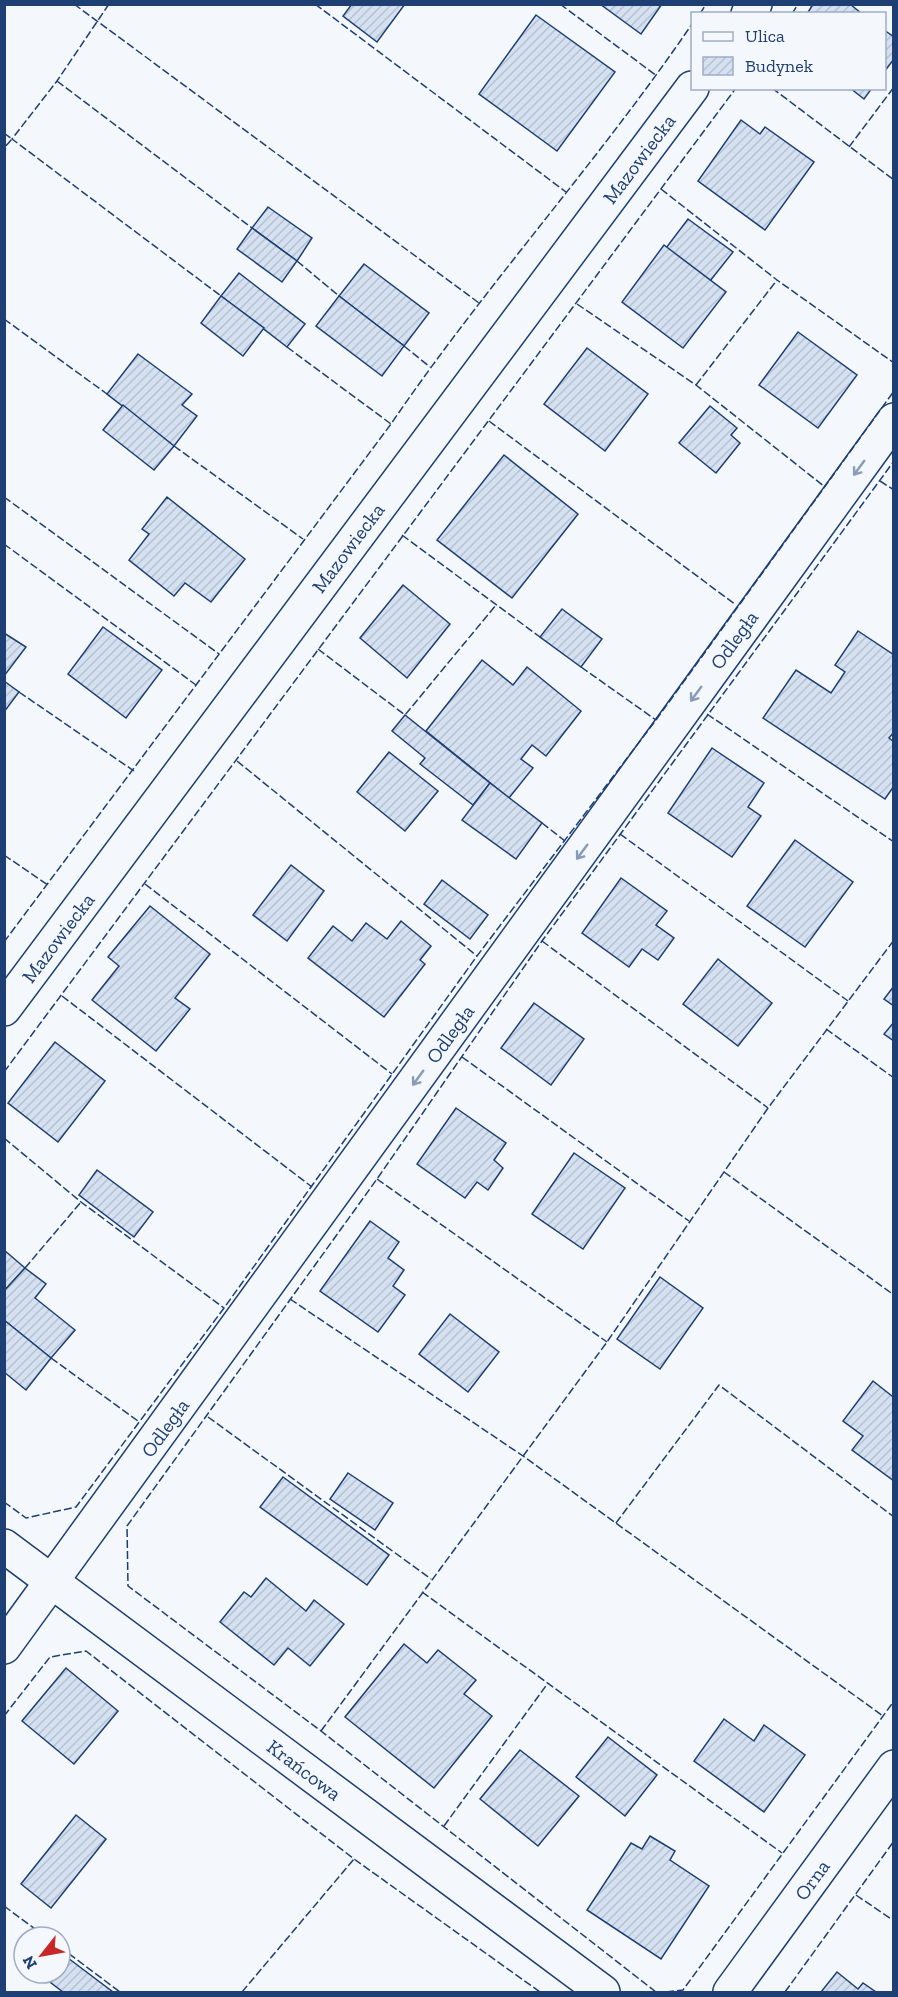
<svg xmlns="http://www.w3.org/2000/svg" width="898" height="1997" font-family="'Zilla Slab',serif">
	<defs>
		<pattern id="building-hatch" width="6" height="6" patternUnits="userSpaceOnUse" patternTransform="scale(1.5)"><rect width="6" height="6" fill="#d5e0f0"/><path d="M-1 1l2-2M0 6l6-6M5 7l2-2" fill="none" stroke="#b6c1d1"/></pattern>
	</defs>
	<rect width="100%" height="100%" fill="#f4f7fb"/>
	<!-- building -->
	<g fill="url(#building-hatch)" stroke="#1d3f73" stroke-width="1.5">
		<polygon points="352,4 405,4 377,42 343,16"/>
		<polygon points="600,4 662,4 641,34"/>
		<polygon points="813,4 850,4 862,14 807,14"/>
		<polygon points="536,15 615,72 557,151 479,94"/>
		<polygon points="884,30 894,37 894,59 884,72"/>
		<polygon points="850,88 872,88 864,99"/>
		<polygon points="741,120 760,134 765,127 814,162 765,230 698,181"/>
		<polygon points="268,207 312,238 297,261 252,228"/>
		<polygon points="688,219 733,252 710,281 666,248"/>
		<polygon points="252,228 297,261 282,282 237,249"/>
		<polygon points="664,245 726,292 683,348 622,302"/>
		<polygon points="364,264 429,313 404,346 339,296"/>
		<polygon points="239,273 305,324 287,347 221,296"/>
		<polygon points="221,296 264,328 243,356 201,323"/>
		<polygon points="339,296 404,346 382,376 316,326"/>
		<polygon points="798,332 857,375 818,428 759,385"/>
		<polygon points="587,348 648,394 605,451 544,404"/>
		<polygon points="138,354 192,394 182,405 197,416 174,446 107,394"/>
		<polygon points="123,405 174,446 154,470 103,430"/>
		<polygon points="710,406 737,428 731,435 740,443 716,473 679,443"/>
		<polygon points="504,455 578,514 512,598 437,540"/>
		<polygon points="167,497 245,559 211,602 185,583 174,596 129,560 149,534 142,529"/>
		<polygon points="403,585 450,624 407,678 360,638"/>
		<polygon points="562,609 602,639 581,667 540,637"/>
		<polygon points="103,627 162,670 126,718 68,674"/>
		<polygon points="858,631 894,655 894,732 889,738 894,742 894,786 885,799 763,718 796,670 831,693 845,672 835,665"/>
		<polygon points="4,633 26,647 4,676"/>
		<polygon points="482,660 513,685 527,667 581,711 546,756 532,745 521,759 533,768 509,798 426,731"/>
		<polygon points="4,681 19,692 4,712"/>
		<polygon points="405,715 490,783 473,805 420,764 425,758 392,731"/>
		<polygon points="712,748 764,783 748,807 761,816 732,857 668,813"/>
		<polygon points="389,752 438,791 405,831 357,792"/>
		<polygon points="490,783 542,823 516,859 462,820"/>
		<polygon points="795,840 853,882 805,947 747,906"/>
		<polygon points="291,865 324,891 287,941 253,915"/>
		<polygon points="621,878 667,911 656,925 674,938 658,960 642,949 629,967 582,933"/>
		<polygon points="442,880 488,915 470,939 424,904"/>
		<polygon points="150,906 210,954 175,998 190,1009 156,1051 92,1000 119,966 108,957"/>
		<polygon points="401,921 431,946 420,960 425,964 384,1017 308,958 333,926 352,941 366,923 387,939"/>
		<polygon points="718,959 772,1003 738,1046 683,1004"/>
		<polygon points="894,986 894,1006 884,999"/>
		<polygon points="534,1003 584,1039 551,1085 501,1048"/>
		<polygon points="894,1022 894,1041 884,1034"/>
		<polygon points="55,1042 105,1081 58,1142 8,1103"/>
		<polygon points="456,1108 506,1143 494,1160 503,1168 488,1190 477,1182 465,1198 417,1164"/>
		<polygon points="574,1153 625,1188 583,1249 532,1214"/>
		<polygon points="97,1170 153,1212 134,1237 79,1195"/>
		<polygon points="370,1221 399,1242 388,1258 404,1270 393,1286 405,1295 378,1332 320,1291"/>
		<polygon points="4,1250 25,1268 4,1291"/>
		<polygon points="25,1268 46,1284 35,1298 75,1330 51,1358 4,1320 4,1291"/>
		<polygon points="660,1277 703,1308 660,1369 617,1339"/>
		<polygon points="450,1314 499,1352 468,1392 419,1354"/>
		<polygon points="4,1320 51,1358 26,1390 4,1372"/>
		<polygon points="873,1381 892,1396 894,1394 894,1481 852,1450 863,1436 843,1421"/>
		<polygon points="348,1473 393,1503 375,1530 330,1499"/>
		<polygon points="283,1477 389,1555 367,1585 260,1507"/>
		<polygon points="266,1578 306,1611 314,1600 344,1624 310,1666 288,1648 274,1665 220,1622 244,1592 251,1597"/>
		<polygon points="404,1644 427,1663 438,1650 476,1680 464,1694 492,1716 434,1788 345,1717"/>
		<polygon points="66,1668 118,1711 74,1764 22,1721"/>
		<polygon points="724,1719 754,1741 764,1725 805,1755 764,1812 694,1761"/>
		<polygon points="608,1737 657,1775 625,1816 576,1777"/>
		<polygon points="520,1750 579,1796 538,1846 480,1799"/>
		<polygon points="76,1815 106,1839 51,1908 21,1884"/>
		<polygon points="650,1836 675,1851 670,1860 709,1886 661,1959 587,1910 631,1843 642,1849"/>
		<polygon points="60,1952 113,1992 63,1992 38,1973 60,1973"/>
		<polygon points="837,1972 858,1989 863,1983 876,1992 821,1992"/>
	</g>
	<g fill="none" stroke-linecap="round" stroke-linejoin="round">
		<!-- minor casing -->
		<g stroke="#1d3f73" stroke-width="36">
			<g id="minor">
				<polyline points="748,14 755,4"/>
				<polyline points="4,1009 692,88"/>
				<polyline points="4,1546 603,1992"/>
				<polyline points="4,1647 894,420"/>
				<polyline points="730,1992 894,1767"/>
			</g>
		</g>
		<!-- minor -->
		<use href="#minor" stroke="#f4f7fb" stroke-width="33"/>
		<!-- fence -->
		<g stroke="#1d3f73" stroke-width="1.5" stroke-dasharray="8 3" stroke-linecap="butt">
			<polyline points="74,4 479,303"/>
			<polyline points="109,4 57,81 12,139 221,296"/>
			<polyline points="315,4 566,192"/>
			<polyline points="560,4 657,76"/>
			<polyline points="892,4 894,6"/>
			<polyline points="700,14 706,4"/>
			<polyline points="792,14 798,4"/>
			<polyline points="57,81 252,228"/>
			<polyline points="772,88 894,180"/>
			<polyline points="4,133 12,139 4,148"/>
			<polyline points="849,147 894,87"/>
			<polyline points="661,189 777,280 894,363"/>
			<polyline points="297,261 339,296"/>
			<polyline points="577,304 696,385 825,487"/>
			<polyline points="4,319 107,394"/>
			<polyline points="404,346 430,367"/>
			<polyline points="287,347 391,424"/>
			<polyline points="696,385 777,280"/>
			<polyline points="489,421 736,605"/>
			<polyline points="174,446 303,539"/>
			<polyline points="880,481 894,490"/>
			<polyline points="4,497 219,654"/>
			<polyline points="402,535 540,637"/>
			<polyline points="4,544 196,685"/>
			<polyline points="318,649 405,715 496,605"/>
			<polyline points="581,667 656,720"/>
			<polyline points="19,692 134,771"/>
			<polyline points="707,714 894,842"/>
			<polyline points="237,761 477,956"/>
			<polyline points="542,823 565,841"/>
			<polyline points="620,834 848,1001"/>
			<polyline points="4,855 48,885"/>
			<polyline points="145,884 392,1074"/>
			<polyline points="542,941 768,1108"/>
			<path d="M4,942L391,424C485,286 598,162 692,24"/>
			<polyline points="62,996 312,1187"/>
			<polyline points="826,1029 894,1078"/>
			<polyline points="462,1057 689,1221"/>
			<polyline points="4,1072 736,88"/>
			<polyline points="4,1138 81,1202 224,1308"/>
			<polyline points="724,1172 894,1295"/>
			<polyline points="377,1179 607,1342"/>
			<polyline points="25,1268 81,1202"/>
			<polyline points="290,1299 523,1456 883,1716"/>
			<polyline points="51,1358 138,1421"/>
			<polyline points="208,1417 431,1579"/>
			<polyline points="4,1502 26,1518 76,1507 224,1308 477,956 656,720 894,391"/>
			<polyline points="616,1523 719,1385 894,1517"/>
			<polyline points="422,1592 782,1853"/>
			<polyline points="4,1716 50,1657 86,1651 354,1859 540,1992"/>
			<polyline points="321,1731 607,1342 768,1108 894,940"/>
			<polyline points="444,1826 548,1683"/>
			<polyline points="856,1895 894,1921"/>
			<polyline points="4,1906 46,1937"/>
			<polyline points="60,1947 120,1992"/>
			<polyline points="242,1992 354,1859"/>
			<polyline points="656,1992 321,1731 128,1586 127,1526 377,1179 542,941 894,461"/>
			<polyline points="666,1992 683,1990 894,1701"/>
			<polyline points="785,1992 894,1841"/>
		</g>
	</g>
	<!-- one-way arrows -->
	<defs><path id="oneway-shaft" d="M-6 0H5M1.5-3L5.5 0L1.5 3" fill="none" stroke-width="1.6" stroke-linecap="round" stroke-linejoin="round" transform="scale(1.5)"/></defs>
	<g stroke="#889bb7">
		<use href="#oneway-shaft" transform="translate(859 468) rotate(126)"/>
		<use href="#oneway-shaft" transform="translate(696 694) rotate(126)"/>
		<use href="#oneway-shaft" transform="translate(582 852) rotate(126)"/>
		<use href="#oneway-shaft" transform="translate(418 1078) rotate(126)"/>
	</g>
	<g text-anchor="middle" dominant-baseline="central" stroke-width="4.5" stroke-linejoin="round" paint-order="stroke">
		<!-- street labels -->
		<g font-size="20" fill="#1d3f73" stroke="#f4f7fb">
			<text transform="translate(639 159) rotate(-53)">Mazowiecka</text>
			<text transform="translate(348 548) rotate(-53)">Mazowiecka</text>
			<text transform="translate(734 640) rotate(-54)">Odległa</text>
			<text transform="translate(58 938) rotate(-53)">Mazowiecka</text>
			<text transform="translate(450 1034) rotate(-54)">Odległa</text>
			<text transform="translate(165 1428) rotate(-54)">Odległa</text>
			<text transform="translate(304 1770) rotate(37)">Krańcowa</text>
			<text transform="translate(812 1880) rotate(-54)">Orna</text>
		</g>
	</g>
	<!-- border -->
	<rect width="898" height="1997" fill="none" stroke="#1d3f73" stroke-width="12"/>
	<!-- legend -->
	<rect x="691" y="12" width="195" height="78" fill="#f4f7fb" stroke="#9eadc5" stroke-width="1.5"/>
	<rect x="703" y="32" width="30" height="9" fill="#f4f7fb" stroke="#9eadc5" stroke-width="1.5"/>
	<text x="745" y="42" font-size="18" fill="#1d3f73">Ulica</text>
	<rect x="703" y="57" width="30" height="18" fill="url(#building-hatch)" stroke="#9eadc5" stroke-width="1.5"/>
	<text x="745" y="72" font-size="18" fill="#1d3f73">Budynek</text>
	<!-- north arrow -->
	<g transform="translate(42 1955) rotate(239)"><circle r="28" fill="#f4f7fb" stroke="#9eadc5" stroke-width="1.5"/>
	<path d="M0-4.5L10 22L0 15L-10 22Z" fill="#c62828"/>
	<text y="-9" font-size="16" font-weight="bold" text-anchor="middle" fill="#1d3f73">N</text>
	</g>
</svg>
